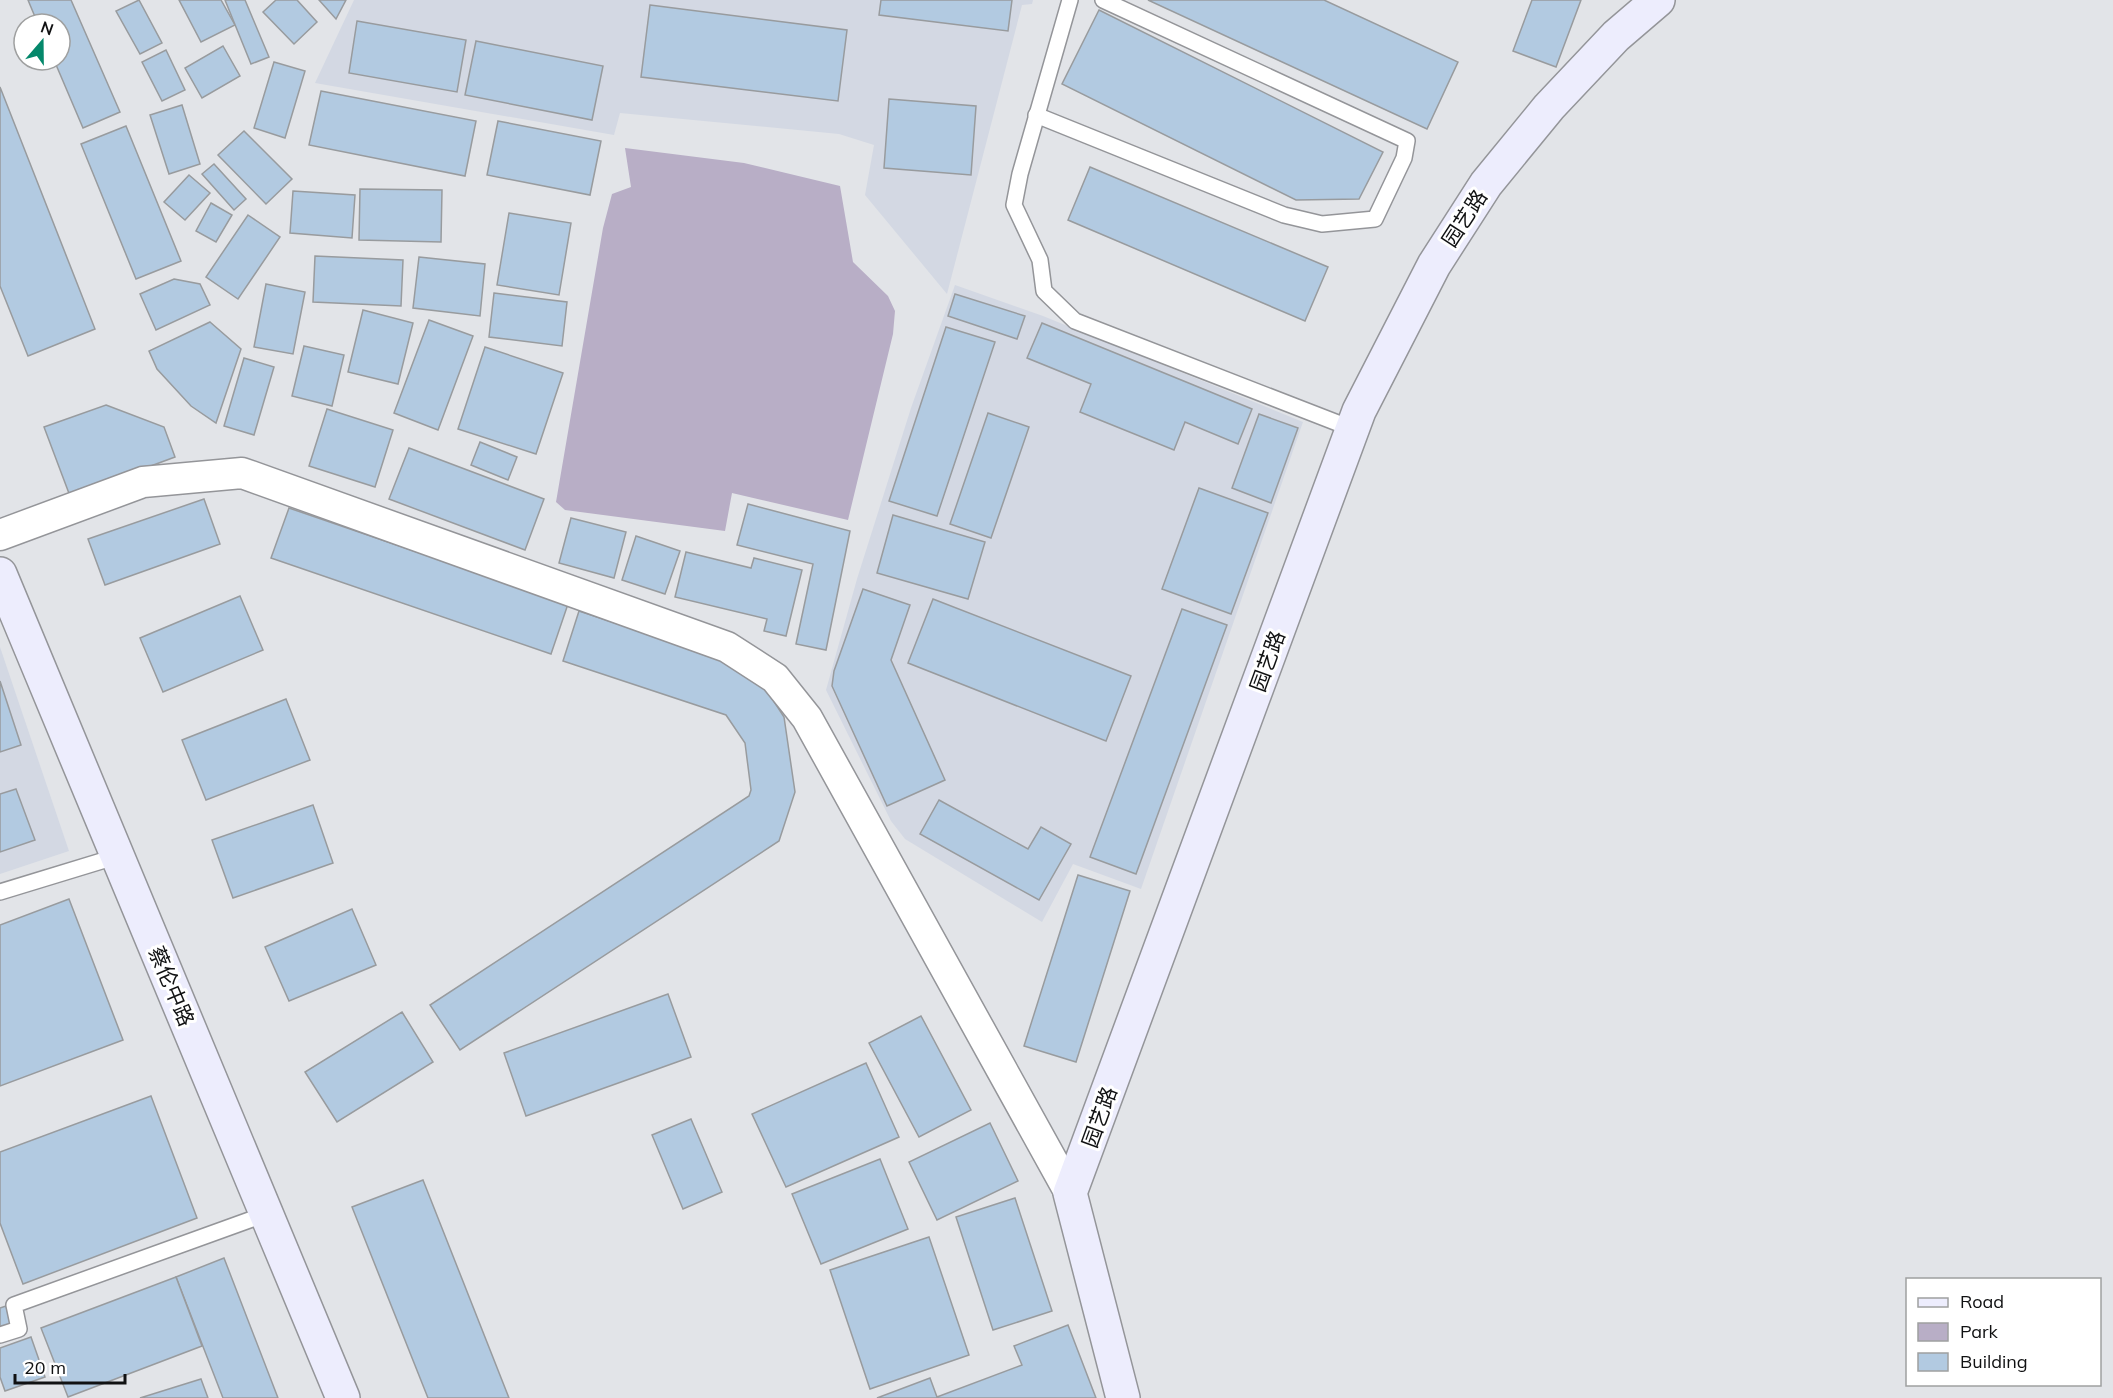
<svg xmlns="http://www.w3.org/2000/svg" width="2113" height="1398" font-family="Mulish,'Noto Sans SC',sans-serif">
	<rect width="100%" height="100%" fill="#e2e4e8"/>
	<!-- built -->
	<g fill="#d3d8e3">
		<polygon points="354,0 1033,0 1032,4 1022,5 947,294 865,195 874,145 839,134 620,113 614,135 315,83"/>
		<polygon points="955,285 1043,316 1303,422 1141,889 1073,864 1042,922 905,839 891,821 826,690 857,579 911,408"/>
		<polygon points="0,647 69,851 0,874"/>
	</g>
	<!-- green -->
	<polygon fill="#b8aec6" points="625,148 744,163 840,186 853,262 888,296 895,311 893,334 848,520 732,493 725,531 565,510 556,502 603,228 612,194 631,187"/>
	<!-- building -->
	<g fill="#b2cae1" stroke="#989b9e" stroke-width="1.5">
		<polygon points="28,0 71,0 120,112 83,128 54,60 60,60 60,24 38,24"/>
		<polygon points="139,0 162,43 140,54 116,11"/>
		<polygon points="179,0 221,0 235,25 201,42"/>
		<polygon points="225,0 245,0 269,57 251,64"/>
		<polygon points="276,0 297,0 317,22 294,44 263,12"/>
		<polygon points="319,0 346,0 336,19"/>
		<polygon points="881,0 1012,0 1008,31 879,15"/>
		<polygon points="1148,0 1324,0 1458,62 1427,129"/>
		<polygon points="1532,0 1581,0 1556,67 1513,51"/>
		<polygon points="650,5 847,30 838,101 641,77"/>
		<polygon points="1099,10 1383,152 1359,199 1296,200 1062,84"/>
		<polygon points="357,21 466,40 457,92 349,73"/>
		<polygon points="476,41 603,66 592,120 465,95"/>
		<polygon points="223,46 240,76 202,98 185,68"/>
		<polygon points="166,50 185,90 162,101 142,62"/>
		<polygon points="274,62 305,71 285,138 254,128"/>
		<polygon points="0,87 95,329 28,356 0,286"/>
		<polygon points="321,91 476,121 465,176 309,145"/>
		<polygon points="889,99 976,106 971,175 884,168"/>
		<polygon points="182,105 200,164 169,174 150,115"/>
		<polygon points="498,121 601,141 590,195 487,175"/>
		<polygon points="126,126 181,261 136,279 81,144"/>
		<polygon points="244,131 292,179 266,204 218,155"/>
		<polygon points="214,164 246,199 234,210 202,174"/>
		<polygon points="1090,167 1328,267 1305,321 1068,220"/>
		<polygon points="189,175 210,193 185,220 164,202"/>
		<polygon points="360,189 442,190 441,242 359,240"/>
		<polygon points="293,191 355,195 352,238 290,233"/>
		<polygon points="211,203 232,215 216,242 196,231"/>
		<polygon points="509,213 571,223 559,295 497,285"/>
		<polygon points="248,215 280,237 238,299 206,277"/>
		<polygon points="315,256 403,260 401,306 313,302"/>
		<polygon points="419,257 485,264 480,316 413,308"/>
		<polygon points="174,279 200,284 210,305 156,330 140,294"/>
		<polygon points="266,284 305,292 293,354 254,347"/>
		<polygon points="494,293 567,302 562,346 489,337"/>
		<polygon points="955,294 1025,316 1017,339 948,316"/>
		<polygon points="363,310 413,323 398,384 348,372"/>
		<polygon points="429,320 473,336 438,430 394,413"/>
		<polygon points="210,322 241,349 216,423 191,406 157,369 149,351"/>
		<polygon points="1042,323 1252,409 1238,444 1185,422 1174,450 1080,412 1091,384 1027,358"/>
		<polygon points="946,327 995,342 937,516 889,501"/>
		<polygon points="304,346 344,355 332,406 292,396"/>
		<polygon points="485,347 563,373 536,454 458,429"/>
		<polygon points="244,358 274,367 254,435 224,426"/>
		<polygon points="106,405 164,427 175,457 70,496 44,427"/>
		<polygon points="327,409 393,430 375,487 309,466"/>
		<polygon points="988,413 1029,427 991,538 950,524"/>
		<polygon points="1259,414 1298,428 1271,503 1232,488"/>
		<polygon points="480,442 517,457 508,480 471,465"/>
		<polygon points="409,448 544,499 525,550 389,499"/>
		<polygon points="1199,488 1268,513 1231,614 1162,589"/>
		<polygon points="204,499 220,544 105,585 88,539"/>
		<polygon points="748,504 850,531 826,650 796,644 813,564 737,545"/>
		<polygon points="289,508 568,604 551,654 271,558"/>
		<polygon points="893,515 985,542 968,599 877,573"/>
		<polygon points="571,518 626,532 614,578 559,563"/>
		<polygon points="636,536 680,551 665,594 622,580"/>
		<polygon points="686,552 751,568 754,558 802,570 786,636 764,631 767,619 675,597"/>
		<polygon points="863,589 910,605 891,660 945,780 887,806 832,686 834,671"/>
		<polygon points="240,596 263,650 163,692 140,638"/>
		<polygon points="933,599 1131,676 1106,741 908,663"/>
		<polygon points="1182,609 1227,625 1136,874 1090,857"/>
		<polygon points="579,611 743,665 766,689 784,717 795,792 779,841 460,1050 430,1005 749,796 751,790 745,743 726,715 563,661"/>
		<polygon points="0,681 21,745 0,752"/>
		<polygon points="286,699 310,760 206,800 182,740"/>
		<polygon points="16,789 35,840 0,852 0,794"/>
		<polygon points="939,800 1028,849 1041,827 1071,844 1039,900 920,834"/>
		<polygon points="313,805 333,863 233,898 212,840"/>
		<polygon points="1078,875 1130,891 1076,1062 1024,1046"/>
		<polygon points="69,899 123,1040 0,1086 0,925"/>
		<polygon points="352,909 376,965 289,1001 265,947"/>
		<polygon points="668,994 691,1057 526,1116 504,1053"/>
		<polygon points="402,1012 433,1062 337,1122 305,1072"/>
		<polygon points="921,1016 971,1110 919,1137 869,1043"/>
		<polygon points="866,1063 899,1137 786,1187 752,1114"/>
		<polygon points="151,1096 197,1218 23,1284 0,1223 0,1152"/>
		<polygon points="691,1119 722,1192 683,1209 652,1135"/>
		<polygon points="990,1123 1018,1181 937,1220 909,1162"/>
		<polygon points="880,1159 908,1229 821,1264 792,1194"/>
		<polygon points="423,1180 509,1398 428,1398 352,1207"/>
		<polygon points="1015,1198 1052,1311 993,1330 956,1217"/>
		<polygon points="929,1237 969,1355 870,1389 830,1270"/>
		<polygon points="224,1258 278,1398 223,1398 176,1277"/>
		<polygon points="176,1277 202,1346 68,1397 41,1328"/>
		<polygon points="6,1306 12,1327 0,1329 0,1308"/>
		<polygon points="1068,1325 1096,1398 877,1398 930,1378 937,1397 1022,1365 1014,1346"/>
		<polygon points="31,1337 45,1377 5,1391 0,1377 0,1348"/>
		<polygon points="201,1379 208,1398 140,1398"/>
	</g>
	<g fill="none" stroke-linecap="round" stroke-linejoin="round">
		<!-- lane casing -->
		<g stroke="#949599" stroke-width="18">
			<g id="lane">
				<polyline points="1070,0 1020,174 1014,205 1040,260 1044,291 1075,321 1353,429"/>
				<polyline points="1036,115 1284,215 1322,224 1375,219 1404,158 1407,141 1103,0"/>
				<polyline points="0,892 118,856"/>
				<polyline points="0,1335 19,1329 14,1305 266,1214"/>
			</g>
		</g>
		<!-- street casing -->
		<g stroke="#949599" stroke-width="33">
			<polyline id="street" points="0,535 143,482 242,473 727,647 775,678 807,718 1070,1193"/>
		</g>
		<!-- secondary casing -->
		<g stroke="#949599" stroke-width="36">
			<g id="secondary">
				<polyline points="0,574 343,1398"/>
				<polyline points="1123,1398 1070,1193 1359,411 1434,265 1486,184 1549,107 1616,36 1658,0"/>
			</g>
		</g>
		<!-- lane -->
		<use href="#lane" stroke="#fff" stroke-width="15"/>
		<!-- street -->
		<use href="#street" stroke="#fff" stroke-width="30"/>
		<!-- secondary -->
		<use href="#secondary" stroke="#ededfd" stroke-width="33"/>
	</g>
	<g text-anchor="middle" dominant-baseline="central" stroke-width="6" stroke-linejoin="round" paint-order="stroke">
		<!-- street labels -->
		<g font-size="21" fill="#101112" stroke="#fff">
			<text transform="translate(1464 218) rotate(-57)">园艺路</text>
			<text transform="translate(1267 661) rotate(-70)">园艺路</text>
			<text transform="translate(172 986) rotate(67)">蔡伦中路</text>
			<text transform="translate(1099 1117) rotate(-70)">园艺路</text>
		</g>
	</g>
	<!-- legend -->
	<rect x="1906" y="1278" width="195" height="108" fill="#ffffff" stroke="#9fa0a0" stroke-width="1.5"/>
	<rect x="1918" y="1298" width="30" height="9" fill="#ededfd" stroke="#9fa0a0" stroke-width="1.5"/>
	<text x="1960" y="1308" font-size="18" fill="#101112">Road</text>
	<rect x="1918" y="1323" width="30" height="18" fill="#b8aec6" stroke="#9fa0a0" stroke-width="1.5"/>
	<text x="1960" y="1338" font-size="18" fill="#101112">Park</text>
	<rect x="1918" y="1353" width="30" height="18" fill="#b2cae1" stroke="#9fa0a0" stroke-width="1.5"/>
	<text x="1960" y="1368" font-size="18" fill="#101112">Building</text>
	<!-- north arrow -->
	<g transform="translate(42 42) rotate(20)"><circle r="28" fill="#ffffff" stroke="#9fa0a0" stroke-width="1.5"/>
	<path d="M0-4.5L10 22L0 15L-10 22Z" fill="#04886b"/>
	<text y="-9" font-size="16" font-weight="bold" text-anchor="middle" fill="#101112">N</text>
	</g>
	<!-- scale -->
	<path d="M15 1374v9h110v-9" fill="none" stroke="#101112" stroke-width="3"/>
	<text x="24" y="1374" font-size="18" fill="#101112" stroke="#ffffff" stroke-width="4.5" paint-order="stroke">20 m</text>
</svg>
